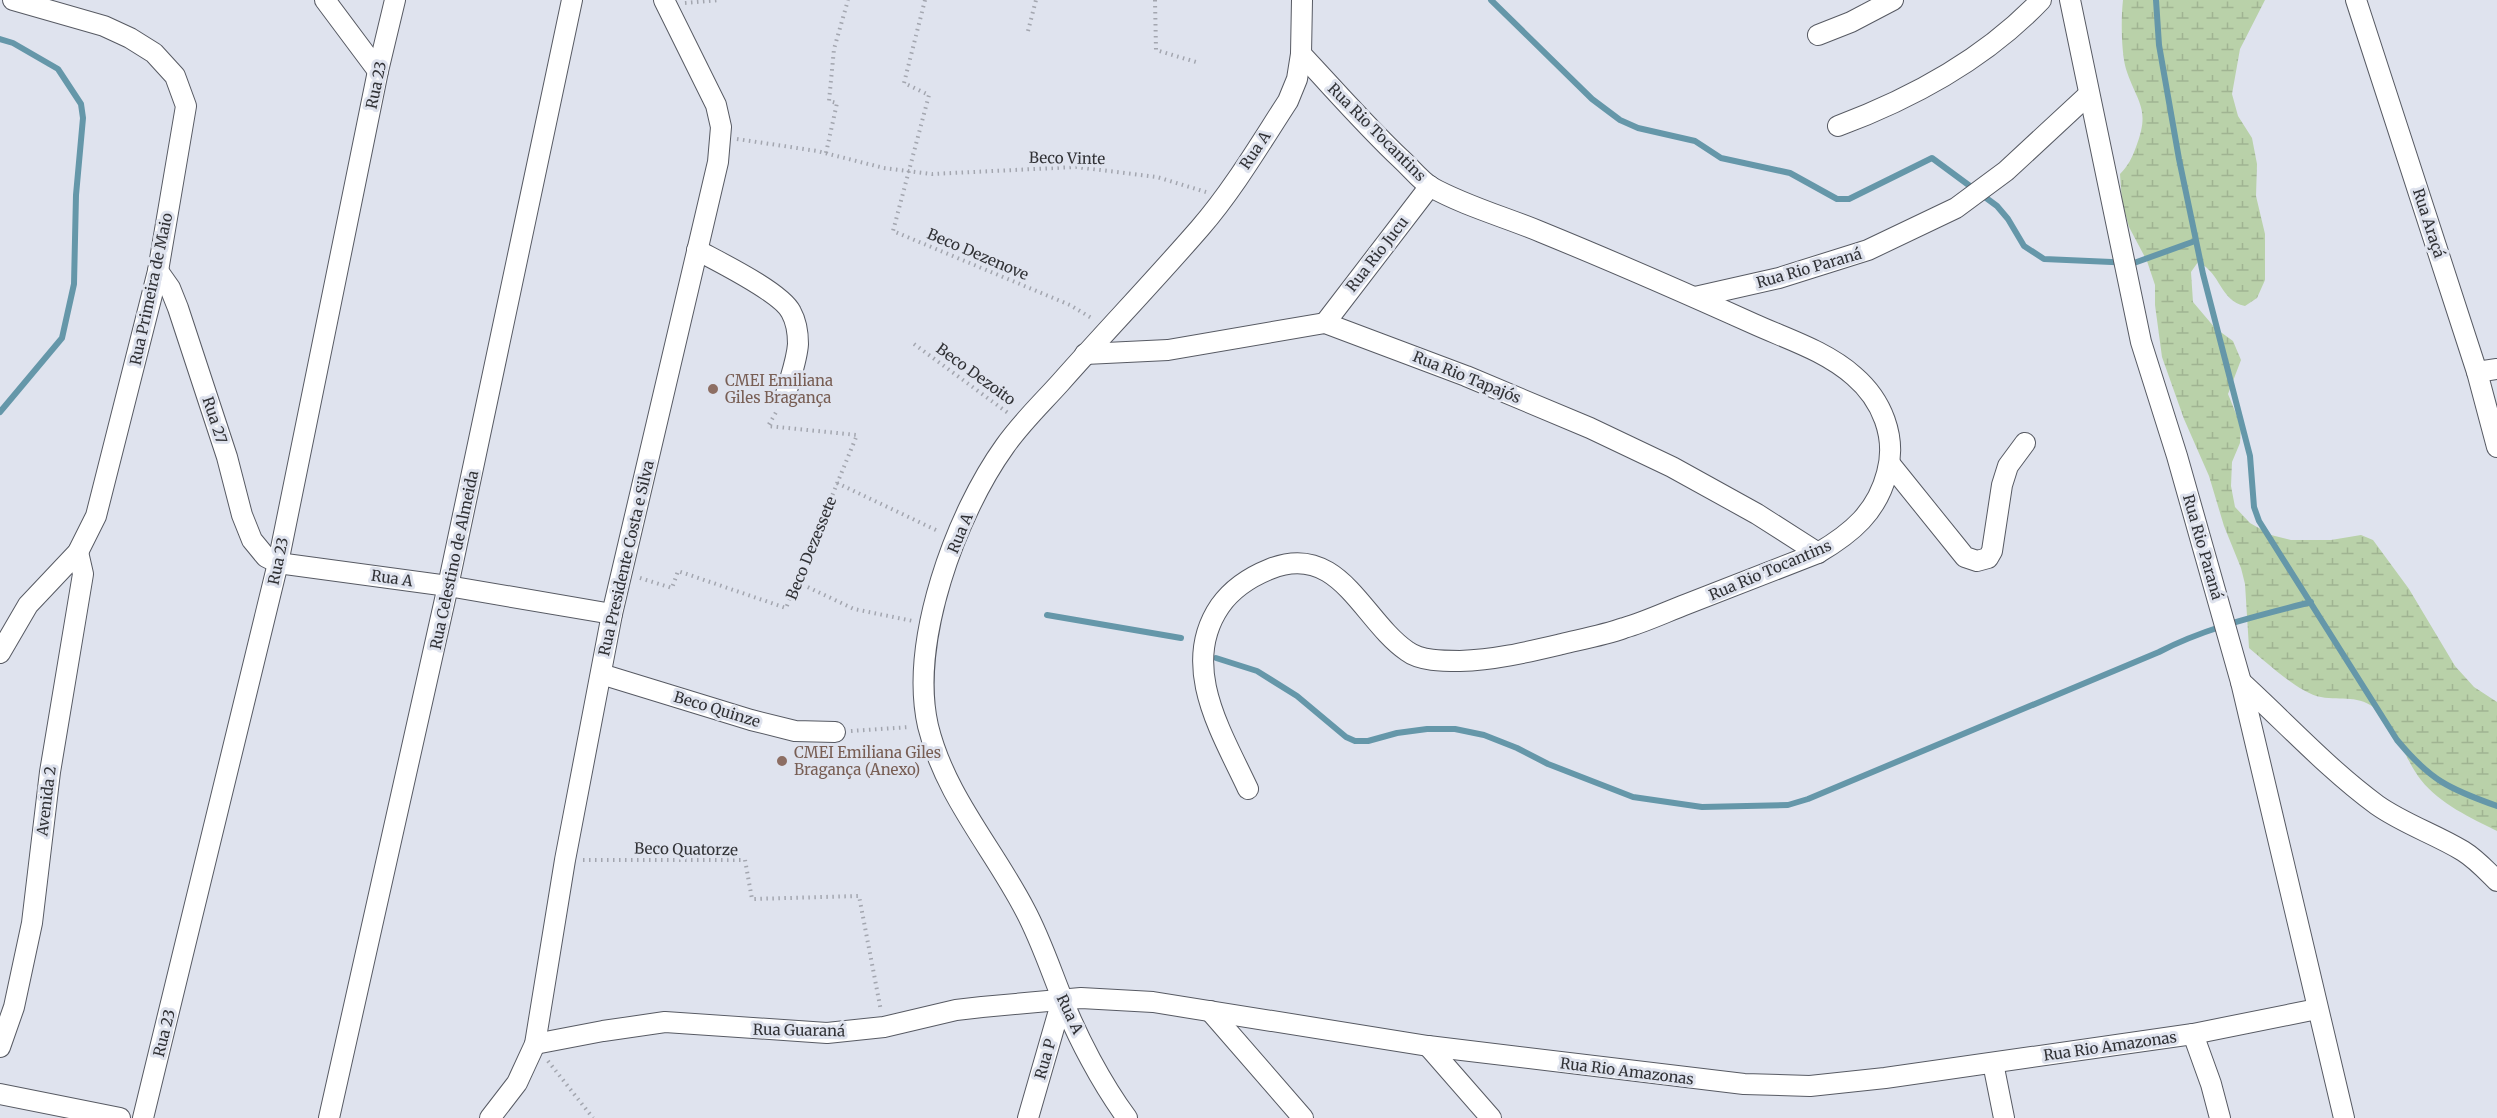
<svg xmlns="http://www.w3.org/2000/svg" width="2497" height="1118" font-family="Merriweather,serif">
	<defs>
		<pattern id="wetland-marsh" width="20" height="14" patternUnits="userSpaceOnUse" patternTransform="scale(1.5)"><rect width="20" height="14" fill="#b9d1a9"/><path d="M1 5h8M5 5V1M11 12h8M15 12V8" fill="none" stroke="#a0b492"/></pattern>
	</defs>
	<rect width="100%" height="100%" fill="#dfe3ee"/>
	<!-- wetland -->
	<path fill="url(#wetland-marsh)" d="M2123,0H2265L2240,49L2232,94L2238,116L2252,138L2257,164L2256,196L2265,234V280L2257,298L2245,306C2219,300 2222,274 2198,262L2191,272L2193,302L2215,328L2233,341L2241,360L2228,394L2241,426L2240,443L2232,462L2231,486L2235,507L2250,523L2271,535L2291,540H2331L2361,535L2373,540L2409,589L2455,666L2474,687L2497,702V831C2471,818 2440,804 2421,780C2404,758 2398,730 2377,710C2359,694 2342,701 2321,697C2299,693 2266,662 2249,648L2245,584L2241,568L2224,526L2209,476L2184,419L2162,357L2155,305V285L2147,261L2129,227L2122,202L2120,174C2128,166 2132,158 2136,147C2151,108 2137,103 2126,69C2121,52 2121,17 2123,0Z"/>
	<g fill="none" stroke-linecap="round" stroke-linejoin="round">
		<!-- stream -->
		<g stroke="#6597a9" stroke-width="6">
			<polyline points="1491,0 1592,99 1620,120 1638,128 1695,141 1721,158 1790,173 1837,199 1849,199 1932,158 1997,206 2008,219 2024,246 2044,259 2134,263 2195,241"/>
			<path d="M2156,0L2159,45L2179,159L2203,274L2250,456L2254,507L2259,521L2397,740C2430,780 2449,789 2497,806"/>
			<polyline points="0,39 13,43 58,69 81,104 83,118 76,195 74,284 62,338 0,412"/>
			<polyline points="1047,615 1181,638"/>
			<path d="M1216,658L1257,671L1297,696L1346,737L1355,741H1368L1397,733L1427,729H1455L1484,735L1517,748L1548,764L1633,797L1702,807L1788,805L1808,799L2159,652C2207,627 2258,616 2311,602"/>
		</g>
		<!-- minor casing -->
		<g stroke="#575a63" stroke-width="22">
			<g id="minor">
				<polyline points="325,0 378,71"/>
				<polyline points="2070,0 2141,342 2177,456 2241,682 2344,1118"/>
				<polyline points="2356,0 2477,372 2497,447"/>
				<polyline points="1818,35 1851,22 1893,0"/>
				<path d="M1838,126C1913,98 1986,58 2041,0"/>
				<path d="M697,250C719,262 781,292 791,312C796,321 798,334 798,344C797,360 790,378 786,394"/>
				<polyline points="158,271 170,288 178,308 227,457 242,515 252,540 266,557 278,563 448,586 612,614"/>
				<polyline points="1695,297 1779,278 1868,250 1956,208 2006,171 2088,95"/>
				<polyline points="1325,323 1430,186"/>
				<polyline points="1085,354 1168,350 1325,323 1466,376 1590,428 1672,467 1757,514 1818,553"/>
				<polyline points="2477,372 2497,369"/>
				<polyline points="1890,464 1965,557 1977,561 1988,558 1992,551 2002,485 2008,466 2025,443"/>
				<polyline points="0,653 28,605 78,552 96,516 158,271 186,106 175,76 154,53 130,38 104,26 13,0"/>
				<polyline points="601,674 751,720 795,731 835,732"/>
				<path d="M2241,682C2286,723 2328,769 2377,805C2404,824 2435,834 2463,851C2476,859 2486,870 2497,881"/>
				<path d="M1248,789C1222,733 1179,666 1220,606C1232,589 1250,577 1270,569C1339,541 1362,620 1407,651C1420,661 1443,661 1460,661C1495,660 1528,652 1562,644C1583,639 1604,635 1624,628C1645,622 1666,612 1687,604C1731,587 1775,570 1818,553C1852,533 1877,512 1887,473C1897,437 1882,400 1854,376C1826,351 1787,339 1754,324C1683,292 1612,261 1541,232C1505,217 1465,206 1431,187C1420,180 1411,168 1401,159C1366,126 1334,89 1301,54"/>
				<polyline points="1210,1011 1303,1118"/>
				<polyline points="2193,1034 2211,1084 2220,1118"/>
				<polyline points="535,1044 603,1031 665,1022 827,1033 884,1027 956,1010 982,1007 1081,998 1153,1002 1428,1046 1744,1084 1810,1086 1885,1078 2193,1034 2317,1009"/>
				<polyline points="1428,1046 1491,1118"/>
				<polyline points="0,1047 14,1007 32,923 50,772 83,574 78,552"/>
				<polyline points="1993,1063 2004,1118"/>
				<polyline points="0,1094 120,1118"/>
				<polyline points="143,1118 278,563 378,71 395,0"/>
				<polyline points="329,1118 448,586 572,0"/>
				<polyline points="490,1118 517,1083 535,1044 565,860 612,614 718,162 721,127 716,105 664,0"/>
				<polyline points="1028,1118 1062,1000"/>
				<path d="M1127,1118C1102,1084 1077,1037 1062,998C1050,968 1040,938 1025,910C993,848 945,796 928,726C909,642 956,514 1005,446C1021,423 1042,403 1060,383C1106,331 1154,281 1200,228C1233,190 1260,144 1288,101L1297,79L1301,54L1302,0"/>
			</g>
		</g>
		<!-- path -->
		<g stroke="#a3a6af" stroke-width="4" stroke-dasharray="1.5 4.5" stroke-linecap="butt">
			<polyline points="925,0 904,83 929,95 893,231 1070,305 1093,319"/>
			<polyline points="1155,0 1156,50 1196,62"/>
			<polyline points="685,3 720,0"/>
			<polyline points="1028,31 1036,0"/>
			<polyline points="737,139 817,151 884,168 932,174 1076,167 1157,177 1206,192"/>
			<polyline points="826,153 837,103 829,101 834,49 848,0"/>
			<polyline points="914,344 1008,413"/>
			<polyline points="837,483 938,531"/>
			<polyline points="640,578 672,588 678,571 786,608 857,435 768,426 778,409"/>
			<polyline points="797,582 854,609 913,621"/>
			<polyline points="851,731 910,727"/>
			<polyline points="583,860 745,860 752,899 859,896 881,1011"/>
			<polyline points="548,1061 593,1118"/>
		</g>
		<!-- minor -->
		<use href="#minor" stroke="#fff" stroke-width="20"/>
	</g>
	<!-- markers -->
	<g fill="#8d6e63" stroke="#dfe3ee" stroke-width="2">
		<circle cx="713" cy="389" r="6"/>
		<circle cx="782" cy="761" r="6"/>
	</g>
	<g text-anchor="middle" dominant-baseline="central" stroke-width="6" stroke-linejoin="round" paint-order="stroke">
		<!-- street labels -->
		<g font-size="15" fill="#313236" stroke="#dfe3ee">
			<text transform="translate(376 85) rotate(-78)">Rua 23</text>
			<text transform="translate(1377 132) rotate(45)">Rua Rio Tocantins</text>
			<text transform="translate(1255 150) rotate(-56)">Rua A</text>
			<text transform="translate(1067 158) rotate(1)">Beco Vinte</text>
			<text transform="translate(2429 223) rotate(72)">Rua Araçá</text>
			<text transform="translate(978 254) rotate(23)">Beco Dezenove</text>
			<text transform="translate(1377 254) rotate(-52)">Rua Rio Jucu</text>
			<text transform="translate(1809 268) rotate(-16)">Rua Rio Paraná</text>
			<text transform="translate(151 289) rotate(-78)">Rua Primeira de Maio</text>
			<text transform="translate(976 374) rotate(36)">Beco Dezoito</text>
			<text transform="translate(1467 377) rotate(22)">Rua Rio Tapajós</text>
			<text transform="translate(215 420) rotate(72)">Rua 27</text>
			<text transform="translate(960 533) rotate(-67)">Rua A</text>
			<text transform="translate(2203 547) rotate(74)">Rua Rio Paraná</text>
			<text transform="translate(811 548) rotate(-68)">Beco Dezessete</text>
			<text transform="translate(626 558) rotate(-77)">Rua Presidente Costa e Silva</text>
			<text transform="translate(454 560) rotate(-78)">Rua Celestino de Almeida</text>
			<text transform="translate(278 561) rotate(-78)">Rua 23</text>
			<text transform="translate(1770 570) rotate(-23)">Rua Rio Tocantins</text>
			<text transform="translate(392 578) rotate(8)">Rua A</text>
			<text transform="translate(717 709) rotate(17)">Beco Quinze</text>
			<text transform="translate(46 801) rotate(-83)">Avenida 2</text>
			<text transform="translate(686 849) rotate(1)">Beco Quatorze</text>
			<text transform="translate(1070 1014) rotate(65)">Rua A</text>
			<text transform="translate(799 1030) rotate(1)">Rua Guaraná</text>
			<text transform="translate(164 1033) rotate(-76)">Rua 23</text>
			<text transform="translate(2110 1046) rotate(-8)">Rua Rio Amazonas</text>
			<text transform="translate(1045 1059) rotate(-74)">Rua P</text>
			<text transform="translate(1627 1071) rotate(7)">Rua Rio Amazonas</text>
		</g>
		<!-- education labels -->
		<g font-size="15" fill="#785e54" stroke="#dfe3ee" text-anchor="start">
			<text x="725" y="380">CMEI Emiliana<tspan x="725" dy="17">Giles Bragança</tspan></text>
			<text x="794" y="752">CMEI Emiliana Giles<tspan x="794" dy="17">Bragança (Anexo)</tspan></text>
		</g>
	</g>
</svg>
